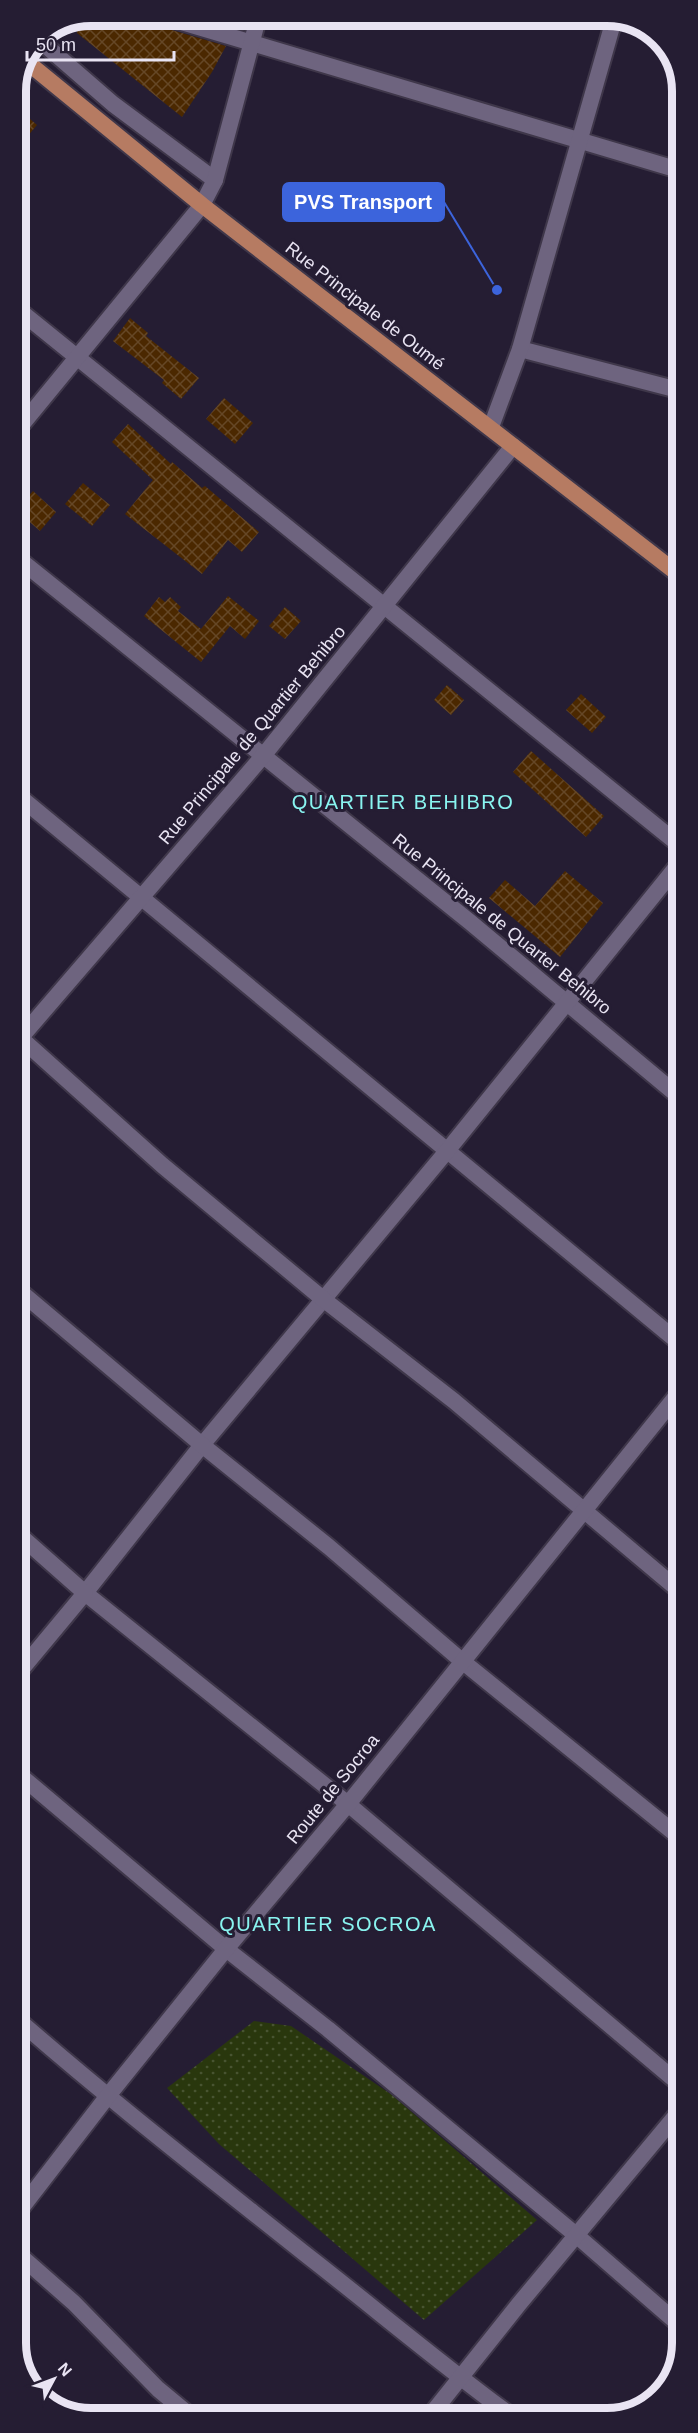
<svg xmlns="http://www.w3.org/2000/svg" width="698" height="2433" font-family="Arial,sans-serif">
	<defs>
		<pattern id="grass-dots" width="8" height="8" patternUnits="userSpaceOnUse" patternTransform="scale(1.5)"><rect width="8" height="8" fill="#29370d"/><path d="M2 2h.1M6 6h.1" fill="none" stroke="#485431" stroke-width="1.8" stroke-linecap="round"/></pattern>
		<pattern id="building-cross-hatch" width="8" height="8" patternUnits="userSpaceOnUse" patternTransform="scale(1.5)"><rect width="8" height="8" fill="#4b2800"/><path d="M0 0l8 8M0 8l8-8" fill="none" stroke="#654726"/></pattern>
	</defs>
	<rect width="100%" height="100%" fill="#251d33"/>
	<!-- grass -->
	<polygon fill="url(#grass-dots)" points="254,2021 291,2026 392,2095 537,2220 424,2320 219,2144 167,2088"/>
	<!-- building -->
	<g fill="url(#building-cross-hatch)">
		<polygon points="90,15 133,15 149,19 155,25 226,46 212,72 182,117 77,33 79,20"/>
		<polygon points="15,106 37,125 15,151"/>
		<polygon points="130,318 148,333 146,336 199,378 181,399 162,383 164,380 113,341"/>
		<polygon points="224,398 253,423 235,444 206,419"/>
		<polygon points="128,424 171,464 172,462 202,488 205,486 259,532 242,552 228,540 202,574 125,514 153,480 112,442"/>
		<polygon points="83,483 110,505 92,526 65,504"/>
		<polygon points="33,491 56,512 40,531 16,510"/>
		<polygon points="228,596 259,621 245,639 230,626 201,662 144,616 159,597 165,602 170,597 181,607 178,611 201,629"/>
		<polygon points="285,607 301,621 285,639 269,626"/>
		<polygon points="447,685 464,700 451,715 434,700"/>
		<polygon points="581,694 606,717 592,733 566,710"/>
		<polygon points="531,751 604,816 586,837 513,772"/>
		<polygon points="565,871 603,903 560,957 489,898 505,880 535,906"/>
	</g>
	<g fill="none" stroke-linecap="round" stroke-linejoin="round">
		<!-- minor casing -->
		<g stroke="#3f374a" stroke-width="20">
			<g id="minor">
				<polyline points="158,15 682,171"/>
				<polyline points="37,38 113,104 215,180"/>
				<polyline points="15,307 682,847"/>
				<polyline points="520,349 682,391"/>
				<polyline points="491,427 520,349 615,16"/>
				<polyline points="15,433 202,205 215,180 259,15"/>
				<polyline points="15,556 470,922 682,1099"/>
				<polyline points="15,793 682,1345"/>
				<polyline points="682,860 447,1151 202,1445 85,1593 348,1804 683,2087"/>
				<polyline points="16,1034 162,1165 323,1299 454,1401 682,1593"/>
				<polyline points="16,1043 263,756 513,446"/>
				<polyline points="16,1288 202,1445 329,1547 462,1661 683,1840"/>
				<polyline points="16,1532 85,1593 16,1676"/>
				<polyline points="16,1772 226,1949 328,2029 576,2235 683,2328"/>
				<path d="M16,2018C112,2102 210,2178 309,2257C377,2310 443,2366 513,2417"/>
				<polyline points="16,2215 107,2097 226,1949 348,1804 682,1389"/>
				<polyline points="16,2252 74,2303 158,2389 193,2418"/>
				<polyline points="429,2417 519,2304 683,2107"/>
			</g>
		</g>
		<!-- primary casing -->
		<g stroke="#3f374a" stroke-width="20">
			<polyline id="primary" points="27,62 202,205 682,577"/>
		</g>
		<!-- minor -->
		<use href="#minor" stroke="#6e647f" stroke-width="16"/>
		<!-- primary -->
		<use href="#primary" stroke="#b67b62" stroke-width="16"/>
	</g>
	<g text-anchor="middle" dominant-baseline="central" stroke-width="6" stroke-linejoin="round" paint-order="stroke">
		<!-- street labels -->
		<g font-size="18" fill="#e9e4f3" stroke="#251d33">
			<text transform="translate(365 306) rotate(38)">Rue Principale de Oumé</text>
			<text transform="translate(252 735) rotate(-50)">Rue Principale de Quartier Behibro</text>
			<text transform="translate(502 924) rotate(39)">Rue Principale de Quarter Behibro</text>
			<text transform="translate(333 1789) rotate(-51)">Route de Socroa</text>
		</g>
		<!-- neighbourhood labels -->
		<g font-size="20" letter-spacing="1.5" fill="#89f4f0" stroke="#251d33">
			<text x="403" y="802">QUARTIER BEHIBRO</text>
			<text x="328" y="1924">QUARTIER SOCROA</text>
		</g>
	</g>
	<!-- crop -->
	<path d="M0 0H698V2433H0ZM91 26H607A65 65 0 0 1 672 91V2343A65 65 0 0 1 607 2408H91A65 65 0 0 1 26 2343V91A65 65 0 0 1 91 26Z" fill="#251d33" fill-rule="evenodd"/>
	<path fill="none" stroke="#e9e4f3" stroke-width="8" d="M91 26H607A65 65 0 0 1 672 91V2343A65 65 0 0 1 607 2408H91A65 65 0 0 1 26 2343V91A65 65 0 0 1 91 26Z"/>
	<!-- callouts -->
	<path fill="none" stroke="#3c64dc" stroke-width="2" d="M497 290L444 202"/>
	<circle fill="#3c64dc" stroke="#251d33" stroke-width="2" cx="497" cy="290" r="6"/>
	<rect fill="#3c64dc" stroke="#3c64dc" stroke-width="2" x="283" y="183" width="161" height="38" rx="6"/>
	<g font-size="20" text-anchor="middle" font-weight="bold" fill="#fff">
		<text x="363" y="209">PVS Transport</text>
	</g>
	<!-- north arrow -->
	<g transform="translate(54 2379) rotate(49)" stroke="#251d33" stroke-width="4.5" paint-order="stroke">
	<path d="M0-4.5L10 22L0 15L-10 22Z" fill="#e9e4f3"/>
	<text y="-9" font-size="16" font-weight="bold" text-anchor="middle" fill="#e9e4f3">N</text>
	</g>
	<!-- scale -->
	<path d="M27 51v9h147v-9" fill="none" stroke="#e9e4f3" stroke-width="3"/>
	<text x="36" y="51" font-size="18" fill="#e9e4f3" stroke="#251d33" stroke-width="4.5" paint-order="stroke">50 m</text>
</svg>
